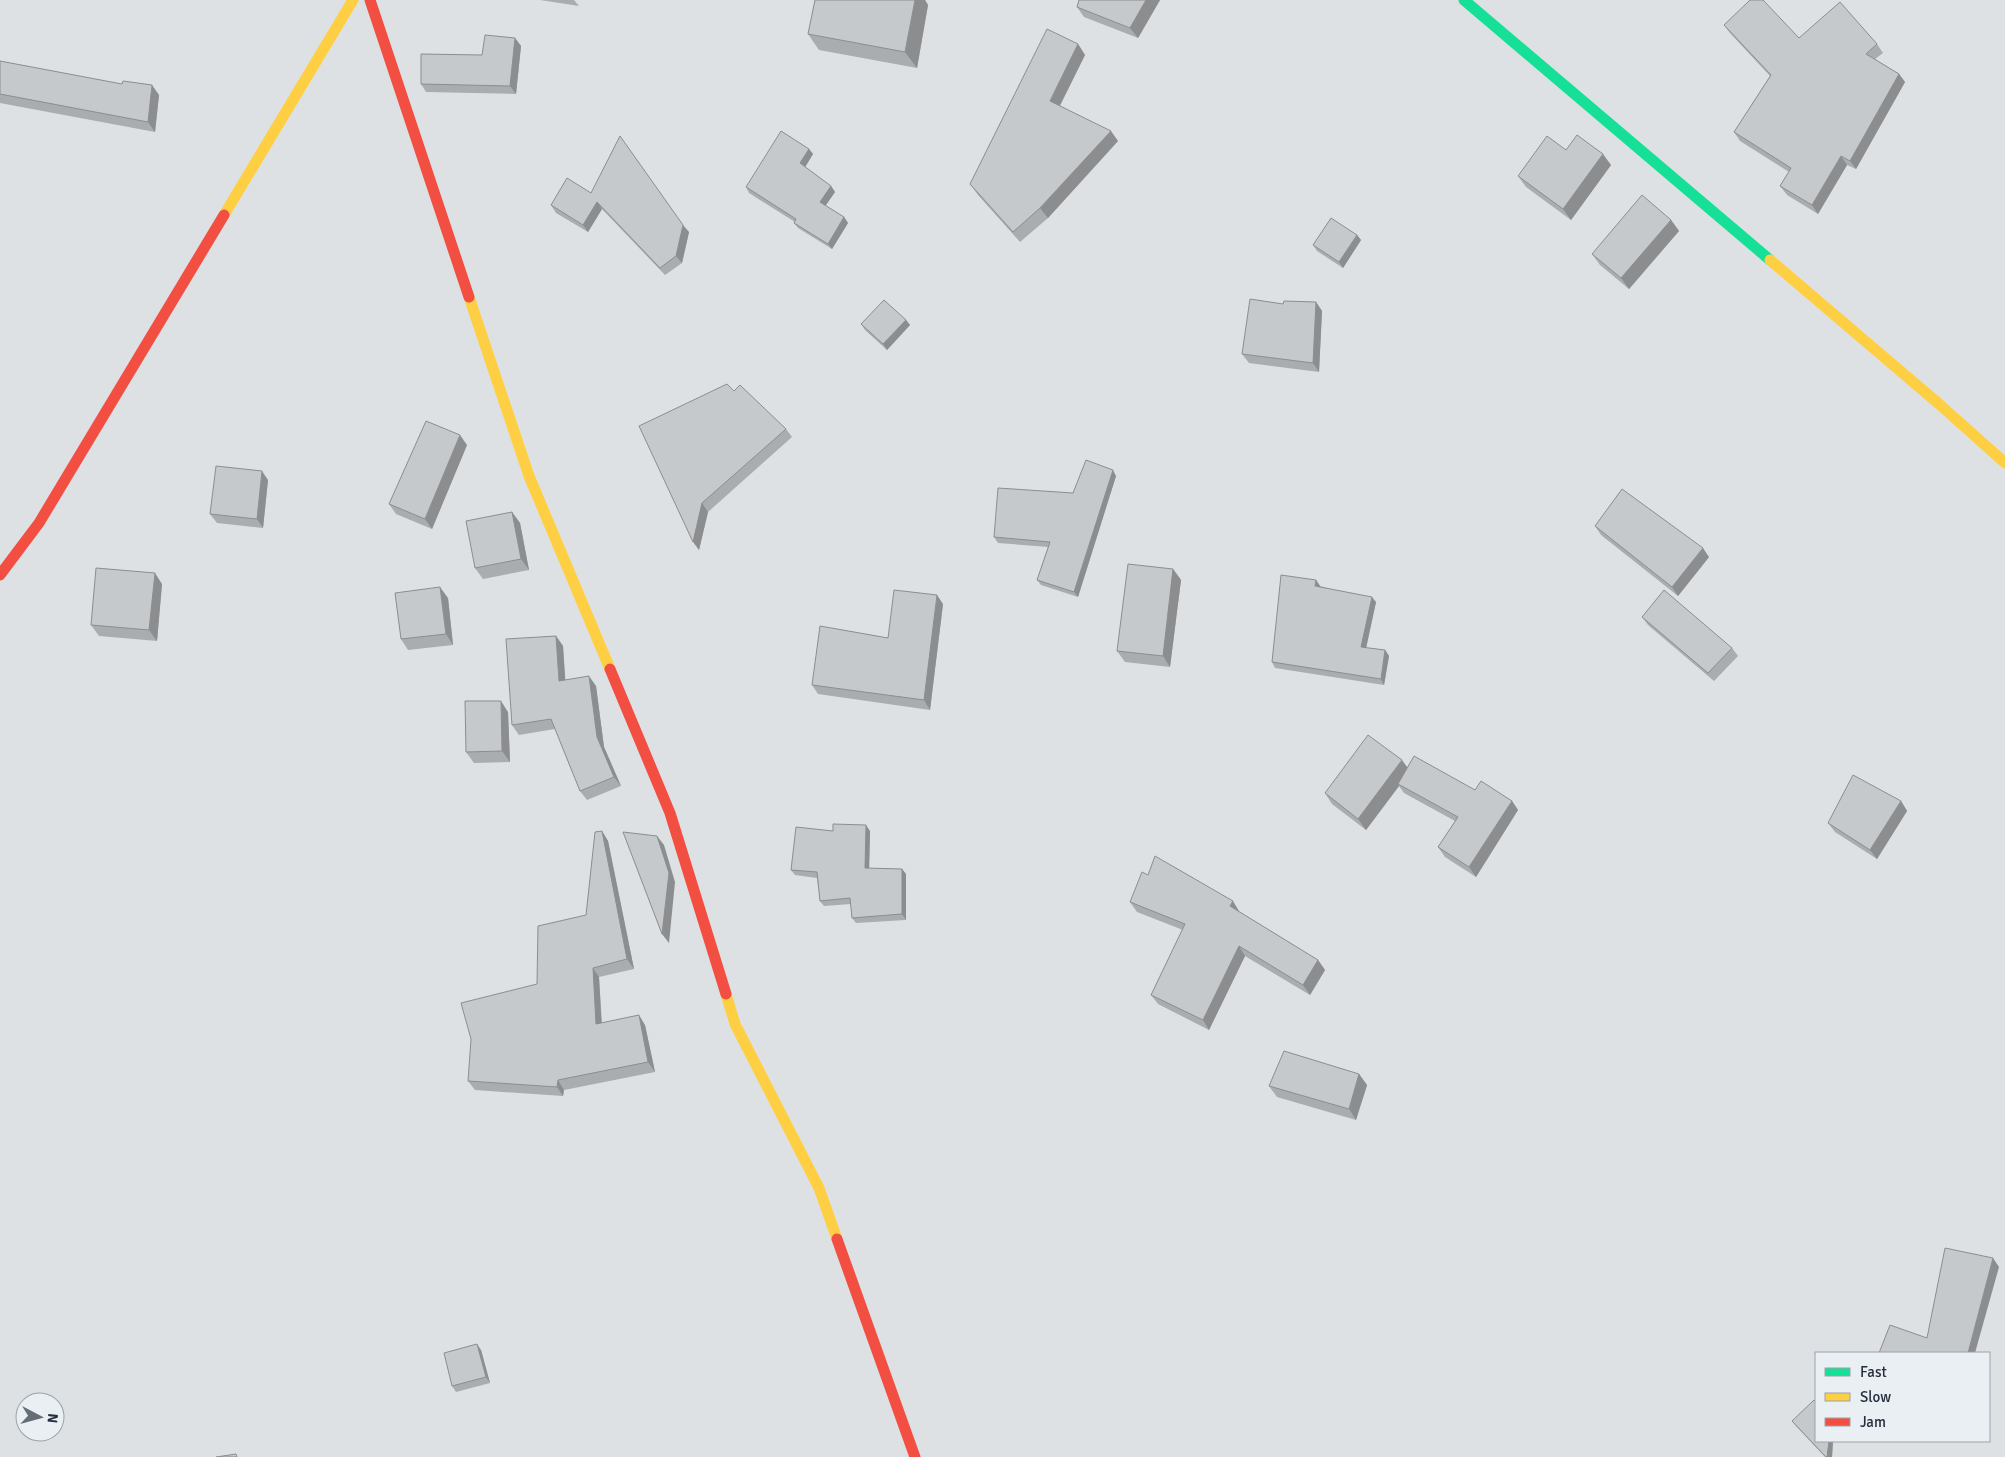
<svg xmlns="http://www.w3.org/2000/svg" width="2005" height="1457" font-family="Signika,sans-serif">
	<rect width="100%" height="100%" fill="#dee1e4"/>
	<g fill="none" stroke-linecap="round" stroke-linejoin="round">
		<!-- fast -->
		<polyline stroke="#16e098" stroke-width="11" points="1464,0 1770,260"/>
		<!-- slow -->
		<g stroke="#ffcf43" stroke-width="11">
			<polyline points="224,215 353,0"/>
			<polyline points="1770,260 1939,404 2005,463"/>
			<polyline points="469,297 529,476 610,669"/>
			<polyline points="726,994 735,1024 819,1188 837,1239"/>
		</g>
		<!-- jam -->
		<g stroke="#f24e42" stroke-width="11">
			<polyline points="370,0 469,297"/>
			<polyline points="0,575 39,523 224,215"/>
			<polyline points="610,669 670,813 726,994"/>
			<polyline points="837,1239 915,1457"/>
		</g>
	</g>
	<!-- wall -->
	<g fill="#aaadaf">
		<polygon points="540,0 574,0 579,6"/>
		<polygon points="815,0 925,0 928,5 917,68 819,50 808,34"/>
		<polygon points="1079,0 1160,0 1138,38 1084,17 1077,7"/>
		<polygon points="1724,25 1799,38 1877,44 1883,53 1875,59 1899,74 1905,82 1856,169 1847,165 1818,214 1787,195 1780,186 1789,172 1740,141 1734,132 1770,76 1730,33"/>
		<polygon points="515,38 521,46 516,94 426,92 421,84 482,55"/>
		<polygon points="1078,44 1085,55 1060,106 1118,141 1048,218 1020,242 978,195 970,184"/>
		<polygon points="0,61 159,95 155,132 0,103"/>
		<polygon points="809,149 813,154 805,167 831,186 835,192 825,206 844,217 848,223 832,249 798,228 794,223 795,222 749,193 746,187"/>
		<polygon points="1566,150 1611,165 1571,220 1526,187 1518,176"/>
		<polygon points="591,193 689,232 682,263 665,275 602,209 588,232 556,213 551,205"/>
		<polygon points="1671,220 1679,231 1629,289 1600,265 1592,254"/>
		<polygon points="1357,235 1361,240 1343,268 1317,251 1313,245"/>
		<polygon points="1316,302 1322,311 1319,372 1249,363 1242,354 1283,304"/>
		<polygon points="906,320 910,325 887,350 865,330 861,324"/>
		<polygon points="639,426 786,429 792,437 708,512 699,550"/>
		<polygon points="467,445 432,529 396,514 389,504"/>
		<polygon points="1116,476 1078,597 1041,585 1037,580 1048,547 998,543 994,537 1073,493"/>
		<polygon points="268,480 263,528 217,523 210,514"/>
		<polygon points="512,512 520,523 529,570 483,579 475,568"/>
		<polygon points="1595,526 1709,557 1678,596 1601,535"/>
		<polygon points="1173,569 1181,580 1170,667 1125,662 1117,651"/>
		<polygon points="1316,580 1320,586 1376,602 1366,648 1385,650 1389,656 1384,685 1275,668 1272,662"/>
		<polygon points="162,584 157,641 99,636 91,625"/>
		<polygon points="448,598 453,645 408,650 401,639"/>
		<polygon points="943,604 930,710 818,694 812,685"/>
		<polygon points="1642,617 1732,648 1738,656 1714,681 1648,625"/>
		<polygon points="556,636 563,646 565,680 596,686 604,747 621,786 587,800 580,791 555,729 519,735 512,725"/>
		<polygon points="508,712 510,762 474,763 466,752"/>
		<polygon points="1407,767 1475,790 1512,801 1518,810 1476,877 1445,857 1438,847 1455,821 1404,793 1399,786 1366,830 1332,804 1325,793"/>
		<polygon points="1901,801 1907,811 1877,859 1835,832 1828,823"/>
		<polygon points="602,831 608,841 634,969 599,977 602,1023 645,1025 655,1072 564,1090 563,1096 475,1090 468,1081 586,915"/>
		<polygon points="833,831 870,831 869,868 902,869 906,874 906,920 856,923 852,918 851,904 824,906 820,901 817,878 795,875 791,870"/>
		<polygon points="1130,902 1239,911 1239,912 1318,960 1325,970 1310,995 1245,956 1209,1030 1158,1004 1151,995 1183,930 1137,912"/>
		<polygon points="1359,1074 1367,1085 1356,1120 1277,1097 1269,1086"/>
		<polygon points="481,1350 490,1383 456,1392 452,1386"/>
		<polygon points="1792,1421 1816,1441 1833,1441 1832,1457 1825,1457 1796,1426"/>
	</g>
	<!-- shaded-wall -->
	<g fill="#8b8d8f">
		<polygon points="915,0 925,0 928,5 917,68 905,52"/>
		<polygon points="1146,0 1160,0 1138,38 1130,28"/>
		<polygon points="515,38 521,46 516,94 510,86"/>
		<polygon points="1078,44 1085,55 1057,111 1050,101"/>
		<polygon points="1899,74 1905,82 1856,169 1850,161"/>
		<polygon points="152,85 159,95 155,132 148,122"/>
		<polygon points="1111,131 1118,141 1048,218 1040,208"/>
		<polygon points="809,149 813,154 804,169 800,163"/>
		<polygon points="1603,154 1611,165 1571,220 1563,209"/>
		<polygon points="1841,156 1847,165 1818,214 1812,205"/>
		<polygon points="831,186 835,192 824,208 820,202"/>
		<polygon points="597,202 602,209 588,232 583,225"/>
		<polygon points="844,217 848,223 832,249 828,244"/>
		<polygon points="1671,220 1679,231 1629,289 1621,278"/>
		<polygon points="683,225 689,232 682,263 676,256"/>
		<polygon points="1357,235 1361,240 1343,268 1339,262"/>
		<polygon points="1316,302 1322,311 1319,372 1313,363"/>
		<polygon points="906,320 910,325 887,350 883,344"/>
		<polygon points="460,435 467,445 432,529 425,519"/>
		<polygon points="1113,470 1116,476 1078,597 1074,592"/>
		<polygon points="262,471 268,480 263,528 257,519"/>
		<polygon points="702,503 708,512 699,550 693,542"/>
		<polygon points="512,512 520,523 529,570 521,559"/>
		<polygon points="1703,548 1709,557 1678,596 1672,587"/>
		<polygon points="1173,569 1181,580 1170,667 1163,656"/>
		<polygon points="155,573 162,584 157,641 149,630"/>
		<polygon points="1316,580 1320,586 1319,591 1315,586"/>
		<polygon points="440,587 448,598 453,645 446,634"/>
		<polygon points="937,595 943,604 930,710 924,700"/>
		<polygon points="1372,597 1376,602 1365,653 1361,647"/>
		<polygon points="556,636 563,646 566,690 559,681"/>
		<polygon points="1385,650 1389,656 1384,685 1381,679"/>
		<polygon points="589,676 596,686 604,747 621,786 614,777 597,737"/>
		<polygon points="501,701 508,712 510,762 502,751"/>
		<polygon points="1402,760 1410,771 1398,784 1399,786 1366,830 1358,819"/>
		<polygon points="1512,801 1518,810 1476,877 1469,867"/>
		<polygon points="1901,801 1907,811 1877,859 1870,850"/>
		<polygon points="866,825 870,831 869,874 865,868"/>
		<polygon points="602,831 608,841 634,969 627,959"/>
		<polygon points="657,836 664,845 675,882 669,943 662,934"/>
		<polygon points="902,869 906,874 906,920 902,914"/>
		<polygon points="1233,901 1239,911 1236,916 1230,906"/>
		<polygon points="1239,946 1245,956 1209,1030 1203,1020"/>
		<polygon points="1318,960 1325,970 1310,995 1303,985"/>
		<polygon points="593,968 599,977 602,1033 596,1024"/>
		<polygon points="639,1015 645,1025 655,1072 648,1062"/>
		<polygon points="1359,1074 1367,1085 1356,1120 1349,1109"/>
		<polygon points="558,1080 564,1090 563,1096 557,1087"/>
		<polygon points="1993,1258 1999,1267 1975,1353 1968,1353"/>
		<polygon points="477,1344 481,1350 490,1383 486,1377"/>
		<polygon points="1829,1441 1833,1441 1832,1457 1827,1457"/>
	</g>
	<!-- building -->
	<g fill="#c6c9cc" stroke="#8b8d8f">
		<polygon points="815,0 915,0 905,52 808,34"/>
		<polygon points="1079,0 1146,0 1130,28 1077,7"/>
		<polygon points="1750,0 1763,0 1799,38 1840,2 1877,44 1866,54 1899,74 1850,161 1841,156 1812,205 1780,186 1791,168 1734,132 1771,75 1724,25"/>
		<polygon points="1047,29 1078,44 1050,101 1111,131 1040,208 1013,232 970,184"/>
		<polygon points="485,35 515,38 510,86 421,84 421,54 482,55"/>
		<polygon points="0,61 122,84 123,81 152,85 148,122 0,94"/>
		<polygon points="781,131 809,149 800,163 831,186 820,202 844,217 828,244 794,223 796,219 746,187"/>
		<polygon points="1577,135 1603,154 1563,209 1518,176 1547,136 1566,150"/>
		<polygon points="620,136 683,225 676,256 660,268 597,202 583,225 551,205 567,178 591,193"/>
		<polygon points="1642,195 1671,220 1621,278 1592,254"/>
		<polygon points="1331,218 1357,235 1339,262 1313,245"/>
		<polygon points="1250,299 1283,304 1284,301 1316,302 1313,363 1242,354"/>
		<polygon points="884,300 906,320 883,344 861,324"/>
		<polygon points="727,384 734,391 740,385 786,429 702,503 693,542 639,426"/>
		<polygon points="426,421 460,435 425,519 389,504"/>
		<polygon points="1086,460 1113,470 1074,592 1037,580 1050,542 994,537 998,488 1073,493"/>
		<polygon points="216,466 262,471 257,519 210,514"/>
		<polygon points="1622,489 1703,548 1672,587 1595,526"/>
		<polygon points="512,512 521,559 475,568 466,521"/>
		<polygon points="1128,564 1173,569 1163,656 1117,651"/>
		<polygon points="96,568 155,573 149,630 91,625"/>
		<polygon points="1281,575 1316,580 1315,586 1372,597 1361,647 1385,650 1381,679 1272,662"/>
		<polygon points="440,587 446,634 401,639 395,593"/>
		<polygon points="894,590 937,595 924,700 812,685 820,626 888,638"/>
		<polygon points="1664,590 1732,648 1708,673 1642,617"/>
		<polygon points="556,636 559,681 589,676 597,737 614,777 580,791 551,719 512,725 506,639"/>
		<polygon points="465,701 501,701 502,751 466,752"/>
		<polygon points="1368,735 1402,760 1358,819 1325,793"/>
		<polygon points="1414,756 1475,790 1481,781 1512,801 1469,867 1438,847 1458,817 1398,784"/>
		<polygon points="1853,775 1901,801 1870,850 1828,823"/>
		<polygon points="833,824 866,825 865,868 902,869 902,914 852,918 850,898 820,901 817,872 791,870 796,827 833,831"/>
		<polygon points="602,831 627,959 593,968 596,1024 639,1015 648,1062 558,1080 557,1087 468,1081 471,1039 461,1003 537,984 538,926 586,915 595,832"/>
		<polygon points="623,832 657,836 669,873 662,934"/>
		<polygon points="1155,856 1233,901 1230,906 1318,960 1303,985 1239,946 1203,1020 1151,995 1185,924 1130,902 1142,872 1148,875"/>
		<polygon points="1284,1051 1359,1074 1349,1109 1269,1086"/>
		<polygon points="1945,1248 1993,1258 1968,1353 1879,1353 1890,1325 1927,1338"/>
		<polygon points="477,1344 486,1377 452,1386 444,1353"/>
		<polygon points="1814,1400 1816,1402 1816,1441 1829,1441 1827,1457 1826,1457 1792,1421"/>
		<polygon points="236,1454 237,1457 216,1457"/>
	</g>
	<!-- legend -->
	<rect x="1815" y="1352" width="175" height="90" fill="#eaeff4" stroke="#9ba2ab"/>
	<rect x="1825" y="1368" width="25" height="8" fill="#16e098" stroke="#9ba2ab"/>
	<text x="1860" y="1377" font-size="15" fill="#242e3d">Fast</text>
	<rect x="1825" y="1393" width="25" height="8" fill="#ffcf43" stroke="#9ba2ab"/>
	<text x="1860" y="1402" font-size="15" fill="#242e3d">Slow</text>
	<rect x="1825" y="1418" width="25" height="8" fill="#f24e42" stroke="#9ba2ab"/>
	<text x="1860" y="1427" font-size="15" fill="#242e3d">Jam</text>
	<!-- north arrow -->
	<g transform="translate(40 1417) rotate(96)"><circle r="24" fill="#eaeff4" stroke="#9ba2ab"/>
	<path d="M0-4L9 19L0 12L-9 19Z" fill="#656d77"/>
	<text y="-8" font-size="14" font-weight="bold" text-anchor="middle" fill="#242e3d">N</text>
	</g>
</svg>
